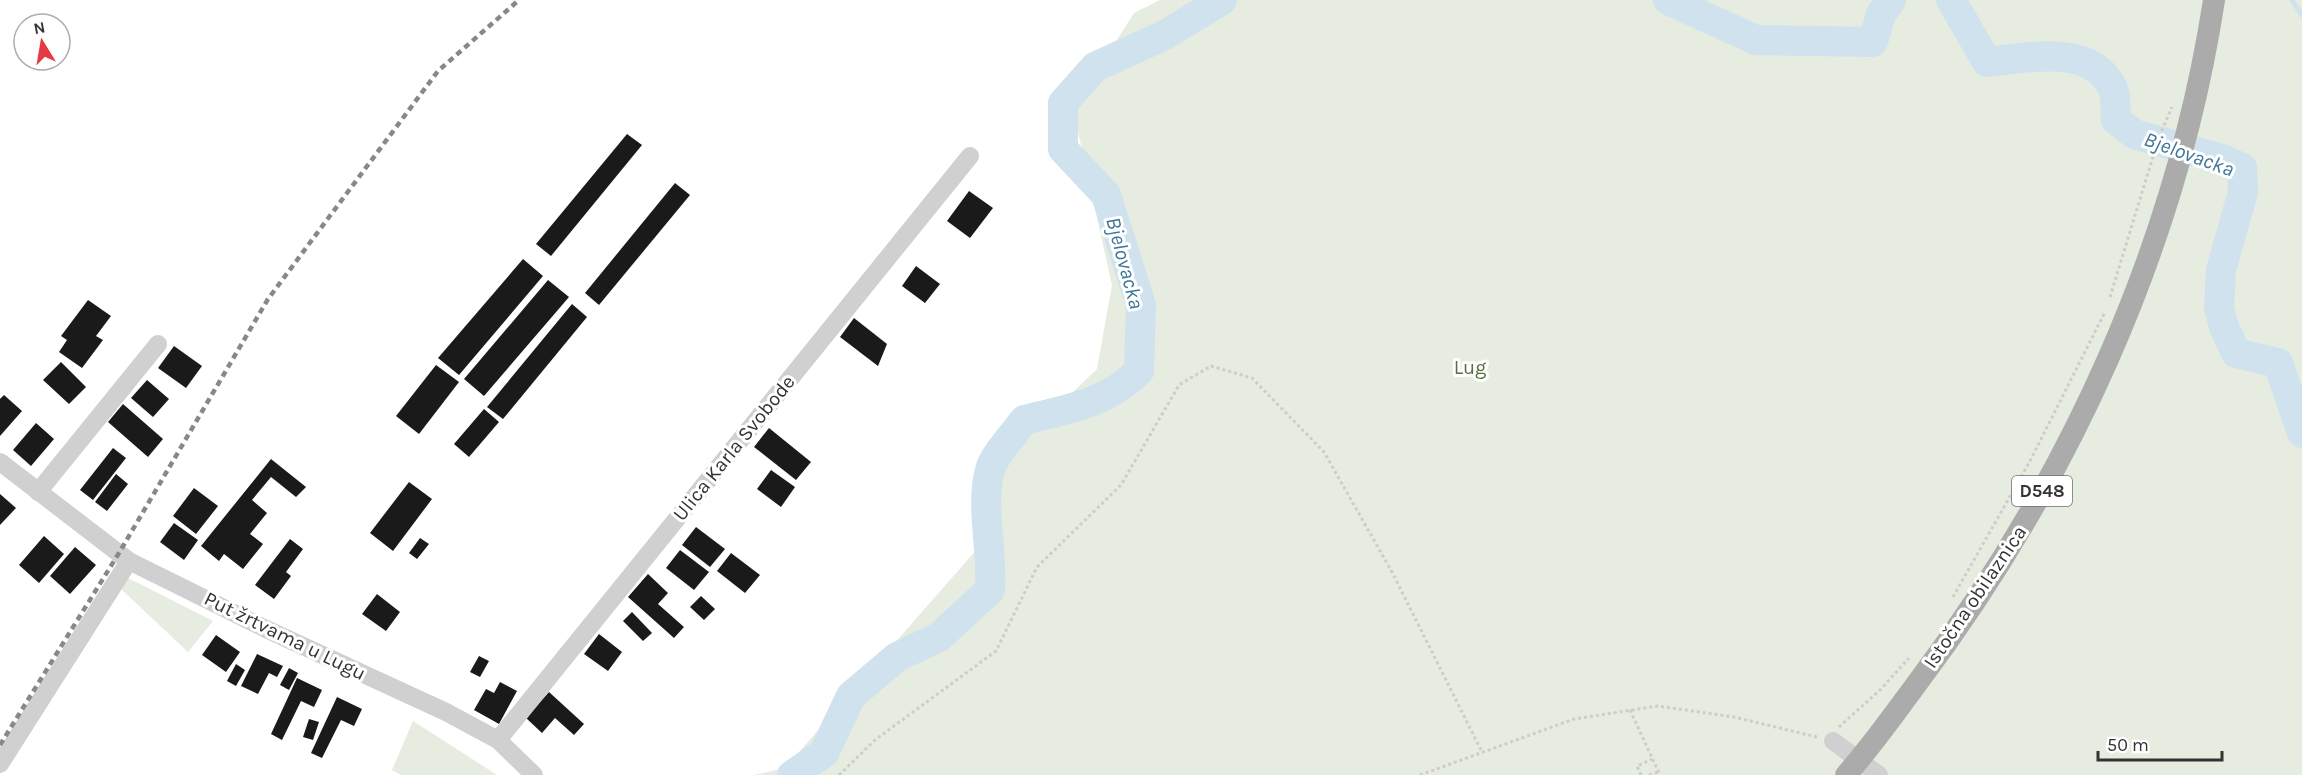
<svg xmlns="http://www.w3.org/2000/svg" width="2302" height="775" font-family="Karla,sans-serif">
	<rect width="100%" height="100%" fill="#fff"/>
	<!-- green -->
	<g fill="#e6ecdf">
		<polygon points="1160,0 2302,0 2302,775 754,775 785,768 1000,523 995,467 1097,369 1112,285 1073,109 1134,13"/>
		<polygon points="128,578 213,621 188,652 120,588"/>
		<polygon points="413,721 497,775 401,775 392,770"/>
	</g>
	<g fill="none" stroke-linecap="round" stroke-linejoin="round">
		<!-- stream -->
		<polyline stroke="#cfe2ee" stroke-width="5" points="2292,0 2302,15"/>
		<!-- river -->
		<g stroke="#cfe2ee" stroke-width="30">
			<polyline points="1668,0 1756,40 1873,42 1881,14 1891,0"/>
			<path d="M1951,0L1987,62C2026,58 2091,43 2112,87C2117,96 2115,111 2116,120L2134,134L2225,160L2242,168L2243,192L2221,270L2219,308L2224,327L2236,353L2278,363L2302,433"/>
			<path d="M792,775L824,753L851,696L897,657L939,637L990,590C993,553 980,505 990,470C993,456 1016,432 1024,420C1068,409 1106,404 1139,371L1141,305L1106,195L1063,149V103L1095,67L1165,35L1222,0"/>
		</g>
	</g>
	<!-- building -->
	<g fill="#1a1a1a">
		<polygon points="627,134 642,145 551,256 536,244"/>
		<polygon points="675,183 690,195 599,305 585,293"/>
		<polygon points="969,191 993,208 970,238 947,221"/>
		<polygon points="523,259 543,276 459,375 438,358"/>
		<polygon points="916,266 940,284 925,303 902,286"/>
		<polygon points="548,280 569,297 484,396 464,379"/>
		<polygon points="88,300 111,316 96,336 103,340 82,368 59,352 67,340 61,336"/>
		<polygon points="572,304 587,317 503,419 487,407"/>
		<polygon points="854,318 887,344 878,366 840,337"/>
		<polygon points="174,346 202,366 186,388 158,368"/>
		<polygon points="61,362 86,387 69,404 43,380"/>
		<polygon points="436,365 459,382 419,434 396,416"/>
		<polygon points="147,380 169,399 153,417 131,398"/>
		<polygon points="4,395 22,411 0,436 0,399"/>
		<polygon points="123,404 163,439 148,457 108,422"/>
		<polygon points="484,409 499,422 469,457 454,444"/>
		<polygon points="36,423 54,439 31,466 13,450"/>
		<polygon points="769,428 811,462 796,480 754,447"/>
		<polygon points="113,448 126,458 93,500 80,490"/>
		<polygon points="271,459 306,487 296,497 271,477 252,500 267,513 250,534 263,544 243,569 224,554 219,561 201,546"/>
		<polygon points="771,470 795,487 781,507 757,489"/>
		<polygon points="116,474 128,484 107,511 95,502"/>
		<polygon points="409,482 432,499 393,551 370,533"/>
		<polygon points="194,488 218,506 196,534 173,516"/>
		<polygon points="0,494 16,508 0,525"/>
		<polygon points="174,523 198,540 184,560 160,542"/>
		<polygon points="696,527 725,549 710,567 682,545"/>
		<polygon points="44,536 64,554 39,583 19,565"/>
		<polygon points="420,538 429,544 417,559 409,553"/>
		<polygon points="290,539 303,549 286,572 291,576 274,599 255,585"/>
		<polygon points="75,547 96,565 70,594 50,576"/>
		<polygon points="680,550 709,572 694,590 666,568"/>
		<polygon points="731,553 760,575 745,593 717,571"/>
		<polygon points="648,574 668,593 658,604 684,627 674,638 628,597"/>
		<polygon points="377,594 400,612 386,631 362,614"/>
		<polygon points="701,596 715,609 704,620 690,607"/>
		<polygon points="632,612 652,633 643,641 623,621"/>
		<polygon points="599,634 622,652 608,671 584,654"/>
		<polygon points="216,635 240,652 226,672 202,655"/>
		<polygon points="257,654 283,666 277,677 269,673 258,694 241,686"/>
		<polygon points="479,656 489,661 480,677 470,672"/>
		<polygon points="236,664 245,670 236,686 227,681"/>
		<polygon points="289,668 298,673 289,690 280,685"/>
		<polygon points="297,678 322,690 314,707 301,701 282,740 271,734"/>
		<polygon points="500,682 517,691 499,724 474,710 486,689 494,693"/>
		<polygon points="549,692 584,724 574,735 555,718 542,733 526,718"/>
		<polygon points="337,697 362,709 354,726 341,720 322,758 311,753"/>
		<polygon points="309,719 319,722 313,740 303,737"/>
	</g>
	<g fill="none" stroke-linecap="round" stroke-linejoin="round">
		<!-- path -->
		<g stroke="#cdcdcd" stroke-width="3" stroke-dasharray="3 3" stroke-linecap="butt">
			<polyline points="2110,297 2159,137 2172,107"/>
			<polyline points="1953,597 2030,461 2105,312"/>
			<polyline points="1630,710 1660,775"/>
			<polyline points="1839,727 1880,690 1909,658"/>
			<polyline points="839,775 875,740 996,651 1037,567 1121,485 1179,385 1211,366 1252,378 1324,452 1392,572 1482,752"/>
			<polyline points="1420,775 1574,719 1658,706 1734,717 1817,737"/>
			<polyline points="1641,775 1637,766 1652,759"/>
			<polyline points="1649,775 1658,772"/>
		</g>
		<!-- minor -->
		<g stroke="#d0d0d0" stroke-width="18">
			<polyline points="0,462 129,561 266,629 446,712 498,740 534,775"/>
			<polyline points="38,492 158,344"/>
			<polyline points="498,740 970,156"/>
			<polyline points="1833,741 1879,775"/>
			<polyline points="0,764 129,561"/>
		</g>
		<!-- major -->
		<path stroke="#ababab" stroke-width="22" d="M1846,775C1872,746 1895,713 1918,682C2068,482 2176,248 2214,0"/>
		<!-- rail -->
		<polyline stroke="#888" stroke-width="4.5" stroke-dasharray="6 4.5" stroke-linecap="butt" points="0,745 119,553 268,299 438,71 519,0"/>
	</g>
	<g text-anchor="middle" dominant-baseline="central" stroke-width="6" stroke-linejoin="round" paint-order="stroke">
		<!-- shield labels -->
		<rect fill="#fff" stroke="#707070" stroke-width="1.5" x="2012" y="476" width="60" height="30" rx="4.5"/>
		<g font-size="18" font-weight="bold" fill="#333">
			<text x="2042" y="491">D548</text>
		</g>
		<!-- park labels -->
		<g font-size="20" fill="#56703f" stroke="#fff">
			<text x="1470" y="367">Lug</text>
		</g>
		<!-- street labels -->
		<g font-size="20" fill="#333" stroke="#fff">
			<text transform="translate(734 448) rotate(-51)">Ulica Karla Svobode</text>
			<text transform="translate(1975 597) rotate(-56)">Istočna obilaznica</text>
			<text transform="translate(285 636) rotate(26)">Put žrtvama u Lugu</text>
		</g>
		<!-- water labels -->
		<g font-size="21" font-style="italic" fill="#3f7597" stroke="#fff">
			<text transform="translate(2189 154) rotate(20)">Bjelovacka</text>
			<text transform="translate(1125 263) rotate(75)">Bjelovacka</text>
		</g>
	</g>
	<!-- north arrow -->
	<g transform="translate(42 42) rotate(349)"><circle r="28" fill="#ffffff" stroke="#adadad" stroke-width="1.5"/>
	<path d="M0-4.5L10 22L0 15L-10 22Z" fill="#e63946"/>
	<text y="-9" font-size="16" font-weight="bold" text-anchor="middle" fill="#333333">N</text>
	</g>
	<!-- scale -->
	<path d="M2098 751v9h124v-9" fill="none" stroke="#333333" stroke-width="3"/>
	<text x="2107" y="751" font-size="18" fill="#333333" stroke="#ffffff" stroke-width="4.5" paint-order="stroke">50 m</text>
</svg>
